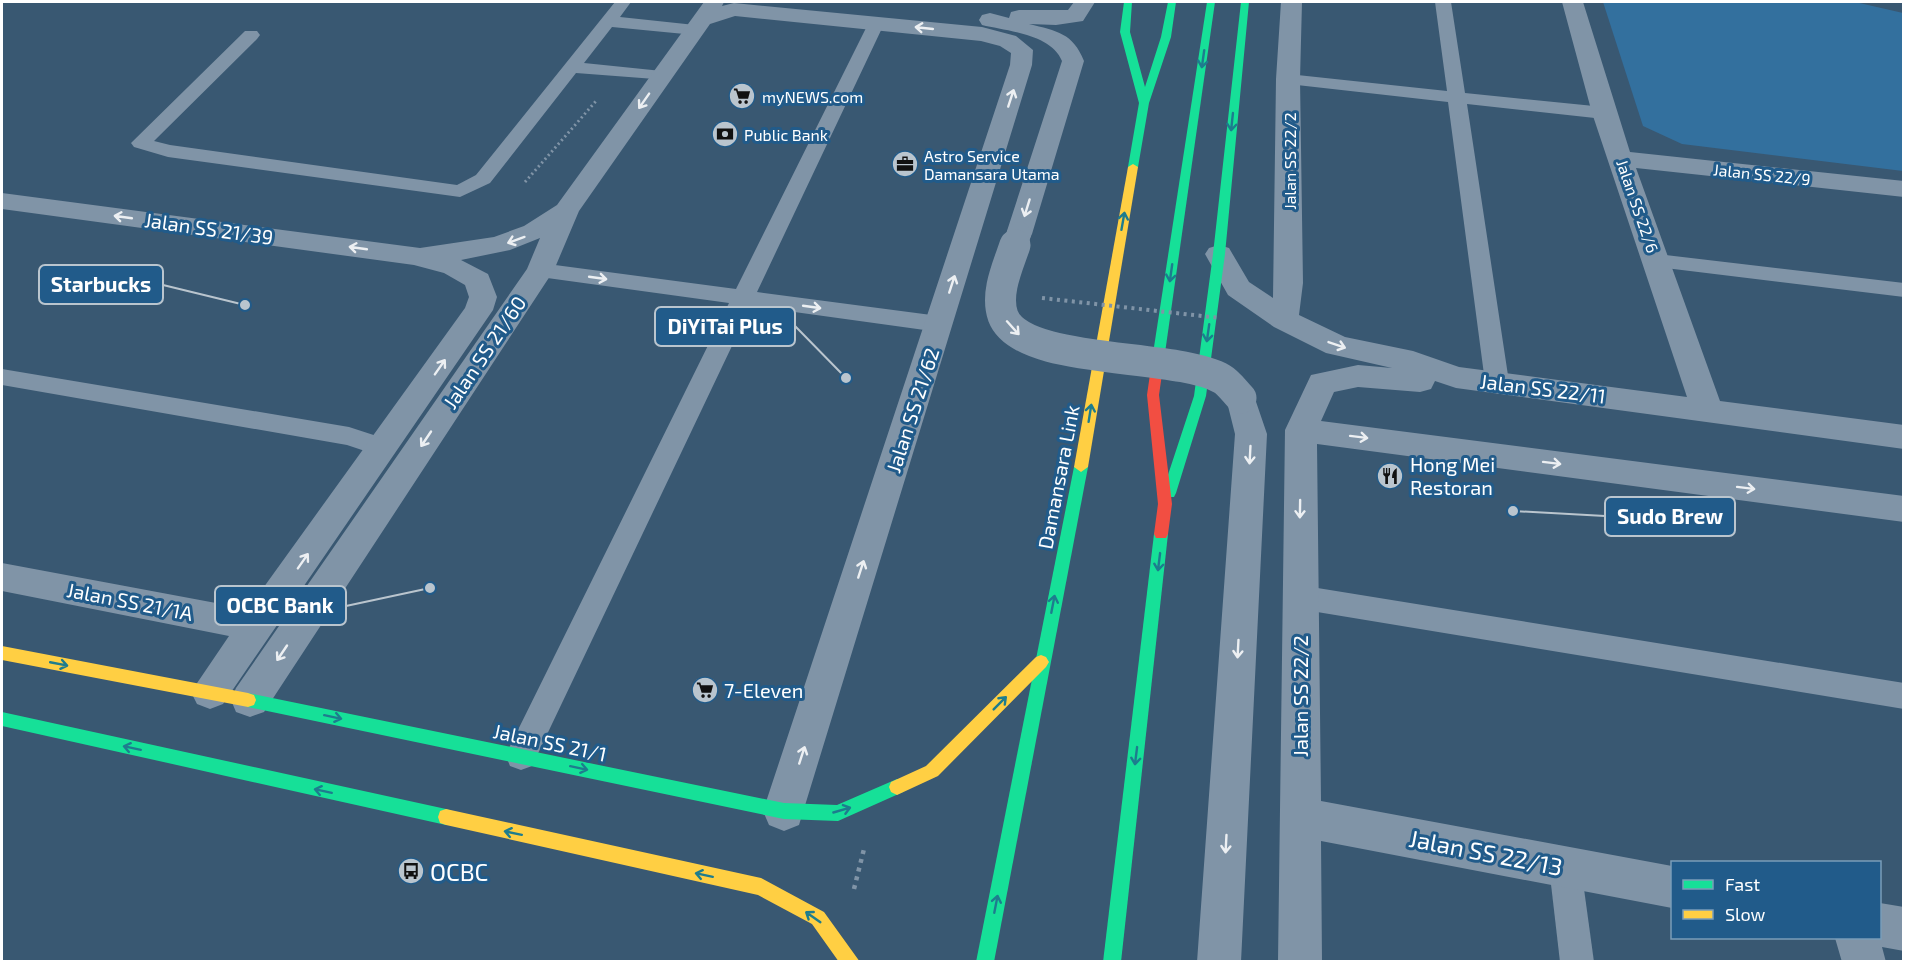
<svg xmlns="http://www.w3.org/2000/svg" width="1905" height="963" font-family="'Exo 2',sans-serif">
	<rect width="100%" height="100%" fill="#395872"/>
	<!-- green -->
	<polygon fill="#33709e" points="1603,2 1855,2 1903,13 1903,171 1682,144 1643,126"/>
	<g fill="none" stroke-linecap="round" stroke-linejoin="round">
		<!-- path-far1 -->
		<polyline stroke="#8094a7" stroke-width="3" stroke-dasharray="2 3" stroke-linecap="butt" points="525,182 597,100"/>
		<!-- path -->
		<polyline stroke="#8094a7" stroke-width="4.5" stroke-dasharray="4 5" stroke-linecap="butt" points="854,889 864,849"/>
		<!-- lane -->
		<g fill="#8094a7" fill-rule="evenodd">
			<polygon points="615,2 631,2 620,17 695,25 704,30 695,35 612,27 584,63 662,71 668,72 671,76 668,80 576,73 490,183 460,197 168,157 134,147 131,143 245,31 257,31 260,35 257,39 154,141 170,145 457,185 476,175"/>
			<polygon points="1435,2 1451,2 1465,93 1604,107 1613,113 1604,119 1467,104 1509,382 1505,388 1497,390 1489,388 1485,382 1448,102 1288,84 1279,79 1288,74 1447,91"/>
			<polygon points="876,19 884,24 757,292 939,316 947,319 950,324 947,329 939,332 751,306 532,766 521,770 510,766 506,756 510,746 729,303 540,277 532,275 529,270 532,265 540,263 736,289 868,24"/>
			<polygon points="1657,254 1904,283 1904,297 1649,266 1646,261 1649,256"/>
			<polygon points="2,369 349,427 392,441 395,448 392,455 383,457 347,445 2,385"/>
			<polygon points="1299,585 1904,683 1904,709 1299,609 1289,605 1285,597 1289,589"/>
			<polygon points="1565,851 1577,856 1581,867 1594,962 1560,962 1549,867 1553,856"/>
		</g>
		<!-- street -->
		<g fill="#8094a7" fill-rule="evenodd">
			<polygon points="704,2 724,2 722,6 734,3 982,27 1016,36 1033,50 1032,65 799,825 784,831 769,825 763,811 1010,65 1011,53 1000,46 981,41 735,16 710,24 579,211 554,270 264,712 250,717 236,712 231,700 236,688 527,269 540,238 510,250 461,260 488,274 497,297 493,310 223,704 210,709 197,704 191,692 229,636 2,591 2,563 248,609 465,308 469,297 465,285 444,273 414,265 2,209 2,193 420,248 494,237 524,226 557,205"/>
			<path d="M1074,2H1095L1083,21L1056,25L1029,24C1057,31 1073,33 1084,61L1032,234L1029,240L1019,242L1009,240L1006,234L1062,61C1051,34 1007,31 982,25L979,20L982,15L990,13L1009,18L1011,12L1019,10H1068Z"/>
			<polygon points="1281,2 1302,2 1300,79 1303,283 1299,315 1345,337 1413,351 1459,367 1687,397 1592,113 1562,2 1583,2 1630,152 1904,181 1904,197 1636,168 1720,401 1904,425 1904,449 1456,388 1435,381 1431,389 1420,392 1358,387 1334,392 1321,421 1904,496 1904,522 1317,444 1321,801 1672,866 1672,908 1321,841 1322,962 1278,962 1285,430 1311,375 1358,365 1392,368 1326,353 1274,327 1228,295 1205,254 1209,248 1219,245 1229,248 1249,282 1273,298 1276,79"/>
			<polygon points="1241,387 1252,390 1267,434 1241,962 1197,962 1235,434 1226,398 1230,390"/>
			<polygon points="1880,903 1904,907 1904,951 1882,947 1886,962 1842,962 1835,938 1880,938"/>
		</g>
		<!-- fast -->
		<g fill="#16e098" fill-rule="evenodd">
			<polygon points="1124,2 1132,2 1130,32 1145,87 1161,37 1168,2 1176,2 1171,37 1149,103 1138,167 1133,170 1128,167 1139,103 1120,32"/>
			<polygon points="1207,2 1215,2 1164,360 1158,364 1152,360"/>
			<polygon points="1241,2 1249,2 1225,254 1206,396 1176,493 1174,497 1164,497 1162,493 1194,396 1213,254"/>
			<polygon points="1081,462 1088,467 994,962 976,962 1074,467"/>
			<polygon points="1161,528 1166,530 1168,534 1121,962 1103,962 1154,534 1156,530"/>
			<polygon points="248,693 784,803 837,805 897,779 903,782 905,787 903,792 838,821 784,819 248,707 242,705 240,700 242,695"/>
			<polygon points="2,712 446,809 452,811 454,817 452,823 446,825 2,726"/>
		</g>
		<!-- slow -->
		<g fill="#ffcf43" fill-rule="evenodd">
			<polygon points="1133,164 1138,167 1088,467 1081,472 1074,467 1128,167"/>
			<polygon points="2,646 248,693 254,695 256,700 254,705 248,707 2,660"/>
			<polygon points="1041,655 1046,657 1049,662 1046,667 938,776 897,795 891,792 889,787 891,782 926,766 1036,657"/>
			<polygon points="446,809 761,878 824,912 860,962 839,962 812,924 758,895 446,825 440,823 438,817 440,811"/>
		</g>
		<!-- jam -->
		<polygon fill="#f24e42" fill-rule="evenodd" points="1158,356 1164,360 1159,395 1172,504 1168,534 1166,538 1156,538 1154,534 1158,504 1147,395 1152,360"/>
		<!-- path-bridge -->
		<polyline stroke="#8094a7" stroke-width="4" stroke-dasharray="3 4.5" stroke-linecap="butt" points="1042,298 1220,318"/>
		<!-- street-bridge-far1 -->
		<polyline stroke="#8094a7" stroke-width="24" points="1015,246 1019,234"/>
		<!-- street-bridge -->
		<path stroke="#8094a7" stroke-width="31" d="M1015,245C1008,266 995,293 1003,316C1022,366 1175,352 1222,379C1229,383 1235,392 1241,398"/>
	</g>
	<!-- one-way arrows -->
	<defs><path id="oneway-shaft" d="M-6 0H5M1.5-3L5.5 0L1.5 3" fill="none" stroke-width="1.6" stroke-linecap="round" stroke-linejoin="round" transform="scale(1.5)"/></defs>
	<g stroke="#eceff2">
		<use href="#oneway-shaft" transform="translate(924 28) rotate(-174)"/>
		<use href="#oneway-shaft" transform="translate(1011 98) rotate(-72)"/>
		<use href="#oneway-shaft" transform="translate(644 101) rotate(125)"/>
		<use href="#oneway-shaft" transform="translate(1027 208) rotate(107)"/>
		<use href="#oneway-shaft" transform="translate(123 217) rotate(-172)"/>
		<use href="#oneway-shaft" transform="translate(516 240) rotate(160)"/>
		<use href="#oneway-shaft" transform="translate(358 248) rotate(-172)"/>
		<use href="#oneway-shaft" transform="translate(598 278) rotate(8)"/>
		<use href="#oneway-shaft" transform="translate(952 284) rotate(-72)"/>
		<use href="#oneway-shaft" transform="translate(812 307) rotate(8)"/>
		<use href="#oneway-shaft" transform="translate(1013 328) rotate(48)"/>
		<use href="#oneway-shaft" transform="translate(1337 345) rotate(19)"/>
		<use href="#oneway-shaft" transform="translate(440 367) rotate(-55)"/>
		<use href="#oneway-shaft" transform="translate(1359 437) rotate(7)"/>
		<use href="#oneway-shaft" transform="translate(426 439) rotate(124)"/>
		<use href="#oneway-shaft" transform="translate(1250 455) rotate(93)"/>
		<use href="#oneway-shaft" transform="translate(1552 463) rotate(7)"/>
		<use href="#oneway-shaft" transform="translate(1746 488) rotate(7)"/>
		<use href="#oneway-shaft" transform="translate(1300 509) rotate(91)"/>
		<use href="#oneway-shaft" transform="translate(303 561) rotate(-55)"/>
		<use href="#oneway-shaft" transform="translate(861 569) rotate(-72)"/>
		<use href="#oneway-shaft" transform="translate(1238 649) rotate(93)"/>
		<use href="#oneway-shaft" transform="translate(282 653) rotate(124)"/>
		<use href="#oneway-shaft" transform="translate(802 755) rotate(-72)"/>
		<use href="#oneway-shaft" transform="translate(1226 844) rotate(93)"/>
	</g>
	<g stroke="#1e7c8e">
		<use href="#oneway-shaft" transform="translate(1203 59) rotate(98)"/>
		<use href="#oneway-shaft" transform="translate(1232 122) rotate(96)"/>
		<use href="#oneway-shaft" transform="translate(1123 221) rotate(-80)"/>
		<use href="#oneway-shaft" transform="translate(1171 273) rotate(98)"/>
		<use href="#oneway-shaft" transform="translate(1208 333) rotate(98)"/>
		<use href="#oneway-shaft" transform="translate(1090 413) rotate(-81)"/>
		<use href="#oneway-shaft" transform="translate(1159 562) rotate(97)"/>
		<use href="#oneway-shaft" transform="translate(1053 604) rotate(-79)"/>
		<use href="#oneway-shaft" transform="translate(59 664) rotate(11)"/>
		<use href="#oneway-shaft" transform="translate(1000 703) rotate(-45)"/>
		<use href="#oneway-shaft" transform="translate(333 717) rotate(12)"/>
		<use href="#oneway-shaft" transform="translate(132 748) rotate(-168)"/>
		<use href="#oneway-shaft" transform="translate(1136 756) rotate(97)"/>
		<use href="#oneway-shaft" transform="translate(579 768) rotate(12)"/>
		<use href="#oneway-shaft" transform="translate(323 791) rotate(-168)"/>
		<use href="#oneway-shaft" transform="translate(842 810) rotate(-16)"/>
		<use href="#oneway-shaft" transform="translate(513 833) rotate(-168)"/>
		<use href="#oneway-shaft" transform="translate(704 875) rotate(-168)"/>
		<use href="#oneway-shaft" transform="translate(996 904) rotate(-79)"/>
		<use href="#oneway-shaft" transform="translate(813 917) rotate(-145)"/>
	</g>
	<!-- icons -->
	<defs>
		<g id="supermarket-disc" transform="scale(1.35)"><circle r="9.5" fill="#bac5ce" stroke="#215b8a"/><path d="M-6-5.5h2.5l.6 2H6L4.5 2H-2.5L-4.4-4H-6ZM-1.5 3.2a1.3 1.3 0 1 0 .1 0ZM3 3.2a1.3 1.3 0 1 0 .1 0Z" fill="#111"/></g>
		<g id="bank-disc" transform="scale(1.35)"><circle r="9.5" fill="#bac5ce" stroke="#215b8a"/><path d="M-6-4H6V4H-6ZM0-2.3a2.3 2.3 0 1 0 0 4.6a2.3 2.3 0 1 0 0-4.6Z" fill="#111"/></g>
		<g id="office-disc" transform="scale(1.35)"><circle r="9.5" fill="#bac5ce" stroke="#215b8a"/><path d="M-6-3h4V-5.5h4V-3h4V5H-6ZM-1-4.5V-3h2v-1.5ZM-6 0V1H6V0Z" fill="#111"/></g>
		<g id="restaurant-disc" transform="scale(1.35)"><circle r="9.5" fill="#bac5ce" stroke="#215b8a"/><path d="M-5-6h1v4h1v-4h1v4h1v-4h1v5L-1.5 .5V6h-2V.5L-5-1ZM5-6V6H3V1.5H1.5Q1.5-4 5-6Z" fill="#111"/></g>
		<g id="bus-disc" transform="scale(1.35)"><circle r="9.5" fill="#bac5ce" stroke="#215b8a"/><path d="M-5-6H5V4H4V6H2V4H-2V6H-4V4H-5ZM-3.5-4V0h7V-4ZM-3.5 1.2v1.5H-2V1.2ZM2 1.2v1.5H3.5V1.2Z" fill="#111"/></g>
	</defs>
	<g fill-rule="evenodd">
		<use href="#supermarket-disc" x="742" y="96"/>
		<use href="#bank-disc" x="725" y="134"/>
		<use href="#office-disc" x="905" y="164"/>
		<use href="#restaurant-disc" x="1390" y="476"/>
		<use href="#supermarket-disc" x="705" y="690"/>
		<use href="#bus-disc" x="411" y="871"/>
	</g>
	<g text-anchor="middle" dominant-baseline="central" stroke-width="6" stroke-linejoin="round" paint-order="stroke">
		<!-- far-poi labels -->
		<g font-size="16" fill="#fff" stroke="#215b8a" text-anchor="start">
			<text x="762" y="96">myNEWS.com</text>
			<text x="744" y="134">Public Bank</text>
			<text x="924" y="155">Astro Service<tspan x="924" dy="18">Damansara Utama</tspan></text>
		</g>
		<!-- far-street labels -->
		<g font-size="16" fill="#fff" stroke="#215b8a">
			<text transform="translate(1289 161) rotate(-90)">Jalan SS 22/2</text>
			<text transform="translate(1762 174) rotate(6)">Jalan SS 22/9</text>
			<text transform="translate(1638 206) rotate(71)">Jalan SS 22/6</text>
		</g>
		<!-- street labels -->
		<g font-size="20" fill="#fff" stroke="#215b8a">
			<text transform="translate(209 228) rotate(8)">Jalan SS 21/39</text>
			<text transform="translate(484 352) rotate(-56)">Jalan SS 21/60</text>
			<text transform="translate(1543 388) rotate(7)">Jalan SS 22/11</text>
			<text transform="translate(912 410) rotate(-72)">Jalan SS 21/62</text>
			<text transform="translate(1058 477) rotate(-79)">Damansara Link</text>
			<text transform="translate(130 601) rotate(11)">Jalan SS 21/1A</text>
			<text transform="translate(1300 696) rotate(-90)">Jalan SS 22/2</text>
			<text transform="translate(550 742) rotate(12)">Jalan SS 21/1</text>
		</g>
		<!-- poi labels -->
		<g font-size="20" fill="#fff" stroke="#215b8a" text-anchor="start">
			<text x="1410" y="464">Hong Mei<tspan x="1410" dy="23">Restoran</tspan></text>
			<text x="724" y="690">7-Eleven</text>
		</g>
		<!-- near-street labels -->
		<g font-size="24" fill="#fff" stroke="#215b8a">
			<text transform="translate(1486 852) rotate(11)">Jalan SS 22/13</text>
		</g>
		<!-- near-poi labels -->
		<g font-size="24" fill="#fff" stroke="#215b8a" text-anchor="start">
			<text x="430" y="871">OCBC</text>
		</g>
	</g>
	<!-- callouts -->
	<path fill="none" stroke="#bac5ce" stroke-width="2" d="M245 305L163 285M846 378L795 326M1513 511L1605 516M430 588L346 606"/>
	<g fill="#bac5ce" stroke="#215b8a" stroke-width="2">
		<circle cx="245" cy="305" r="6"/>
		<circle cx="846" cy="378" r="6"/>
		<circle cx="1513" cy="511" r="6"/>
		<circle cx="430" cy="588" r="6"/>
	</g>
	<g fill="#215b8a" stroke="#bac5ce" stroke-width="2">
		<rect x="39" y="265" width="124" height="39" rx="6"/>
		<rect x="655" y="307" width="140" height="39" rx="6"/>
		<rect x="1605" y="497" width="130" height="39" rx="6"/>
		<rect x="215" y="586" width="131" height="39" rx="6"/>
	</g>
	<g font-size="21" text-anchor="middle" font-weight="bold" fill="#fff">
		<text x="101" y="292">Starbucks</text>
		<text x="725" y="334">DiYiTai Plus</text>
		<text x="1670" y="524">Sudo Brew</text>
		<text x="280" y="613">OCBC Bank</text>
	</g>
	<!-- border -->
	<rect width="1905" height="963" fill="none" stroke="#ffffff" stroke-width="6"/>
	<!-- legend -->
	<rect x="1671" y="861" width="210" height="78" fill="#215b8a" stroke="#7a9db9" stroke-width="1.5"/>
	<rect x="1683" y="880" width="30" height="9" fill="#16e098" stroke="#7a9db9" stroke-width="1.5"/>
	<text x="1725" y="891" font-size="18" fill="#ffffff">Fast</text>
	<rect x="1683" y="910" width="30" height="9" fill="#ffcf43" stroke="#7a9db9" stroke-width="1.5"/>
	<text x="1725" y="921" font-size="18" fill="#ffffff">Slow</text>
</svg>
